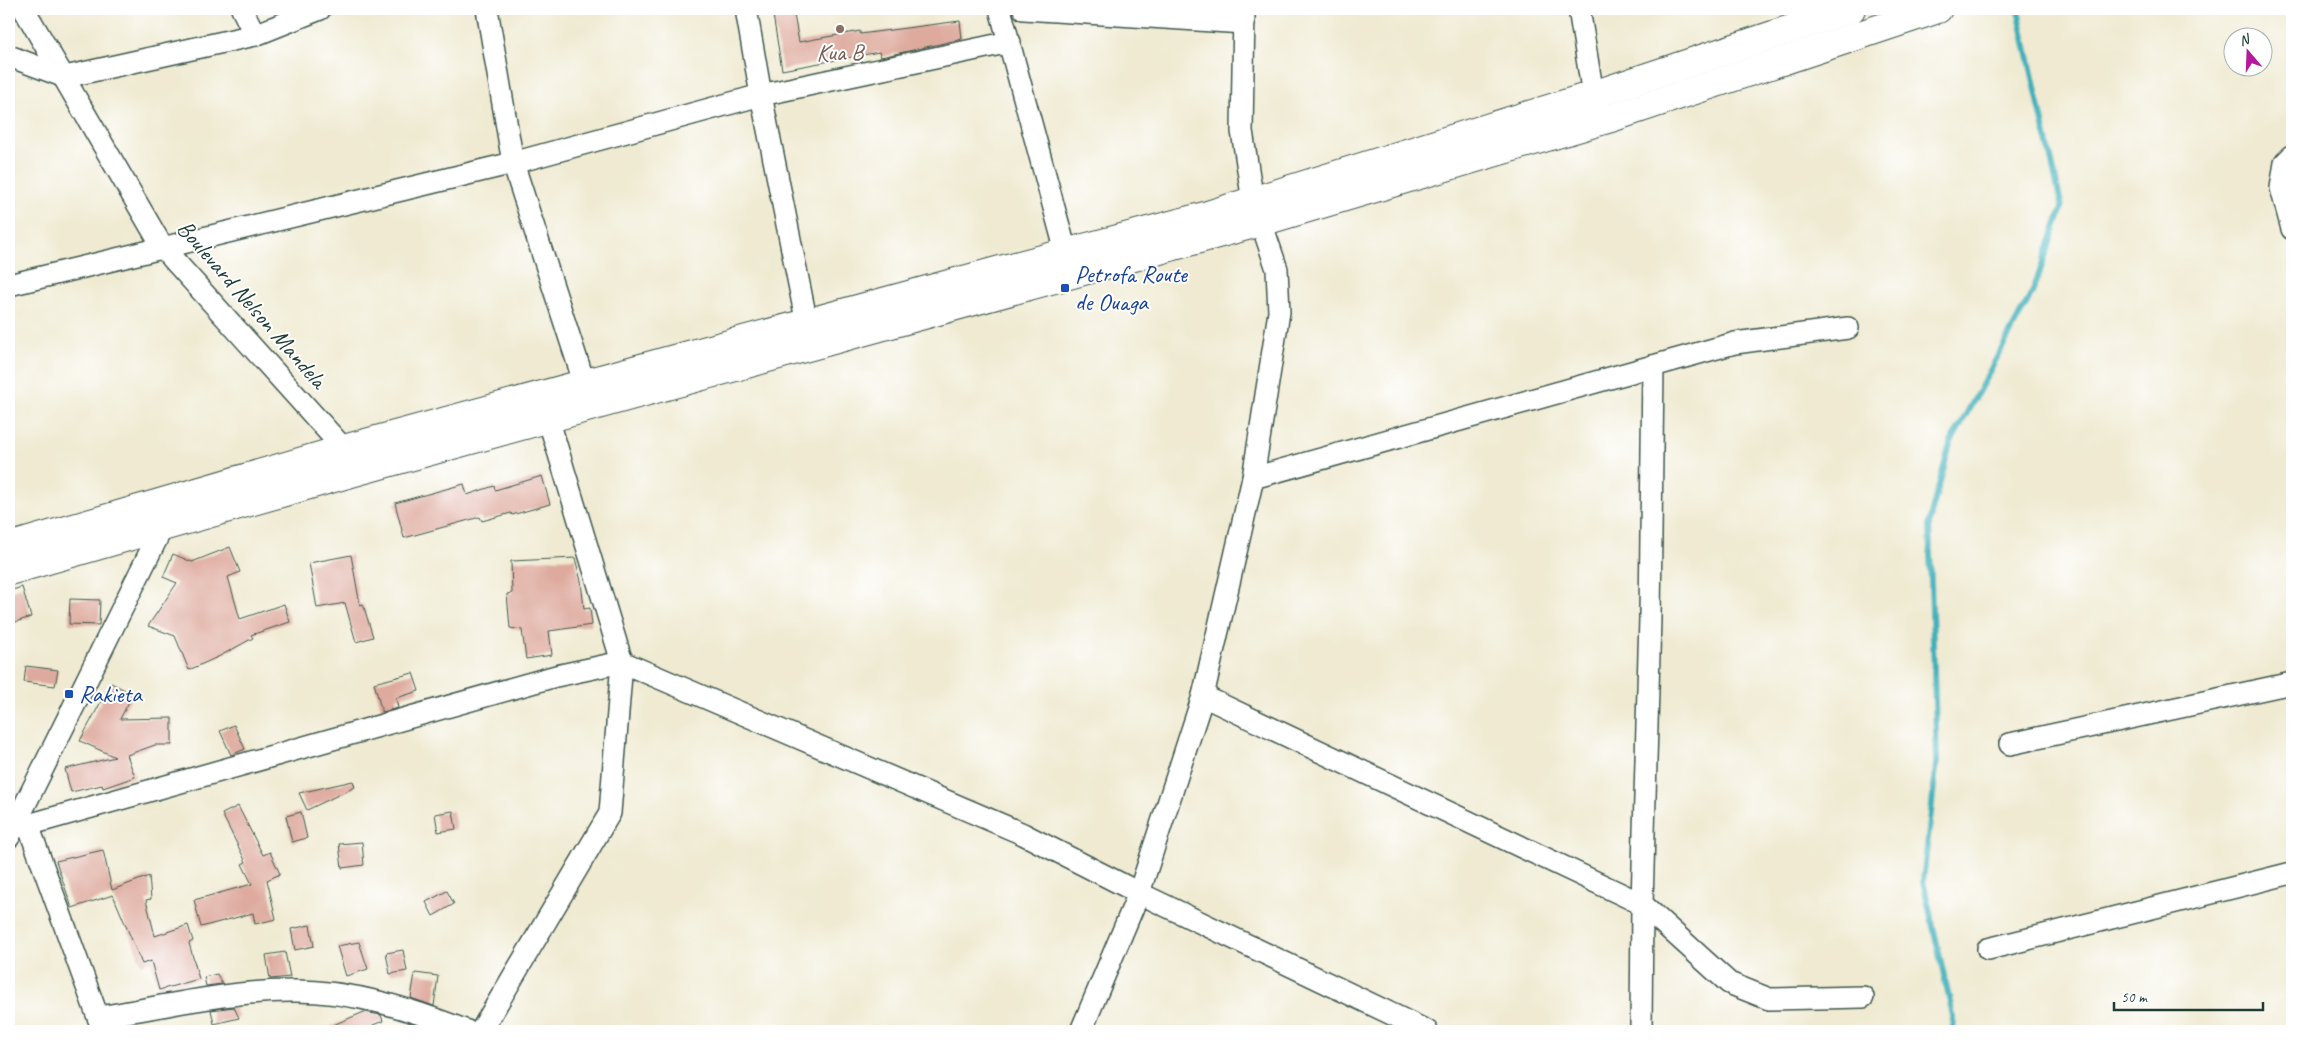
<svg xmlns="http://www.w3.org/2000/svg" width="2301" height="1040" font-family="Caveat,sans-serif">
	<rect width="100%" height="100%" fill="#fff"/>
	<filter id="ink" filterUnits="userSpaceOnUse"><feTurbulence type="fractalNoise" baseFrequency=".02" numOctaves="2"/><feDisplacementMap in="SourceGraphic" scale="10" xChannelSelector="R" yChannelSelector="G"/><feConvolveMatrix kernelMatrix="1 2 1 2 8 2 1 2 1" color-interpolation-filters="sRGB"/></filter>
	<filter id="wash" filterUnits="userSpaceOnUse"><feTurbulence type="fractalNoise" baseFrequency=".0096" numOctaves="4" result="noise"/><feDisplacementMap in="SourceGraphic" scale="20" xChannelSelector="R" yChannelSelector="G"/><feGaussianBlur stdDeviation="1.12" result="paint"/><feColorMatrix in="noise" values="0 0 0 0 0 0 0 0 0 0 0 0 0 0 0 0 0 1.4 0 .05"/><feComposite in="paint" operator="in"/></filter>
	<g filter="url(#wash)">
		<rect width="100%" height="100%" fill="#efead1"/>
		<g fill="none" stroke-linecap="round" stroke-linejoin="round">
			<!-- stream -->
			<polyline stroke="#40b0bb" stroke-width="6" points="1952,1031 1953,1016 1923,881 1937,761 1929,522 1950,444 2033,291 2062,208 2019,15"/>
		</g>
		<g id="blocks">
			<!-- building -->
			<g fill="#deaa9e">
				<polygon points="772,9 793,9 799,42 860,31 860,34 960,21 962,39 881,57 879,52 782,70"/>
				<polygon points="542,476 550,504 512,515 511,513 482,521 480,517 404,538 395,503 464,484 467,495 494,486 495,490"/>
				<polygon points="230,547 240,572 228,577 240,619 284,604 290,622 251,635 253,638 220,656 189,670 175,636 148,626 177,583 163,577 173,554 192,562"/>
				<polygon points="351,555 360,605 363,604 373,637 356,642 345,603 317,608 309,563"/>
				<polygon points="575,558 581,581 584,609 590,608 592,625 549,631 552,655 526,659 522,630 510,628 507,594 512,593 511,561"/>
				<polygon points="22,587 31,617 9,624 9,591"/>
				<polygon points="70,599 100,600 99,625 69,624"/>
				<polygon points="26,666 58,670 55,686 24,682"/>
				<polygon points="413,673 419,691 396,698 398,708 382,712 374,683"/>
				<polygon points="111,683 133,694 120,719 172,718 172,745 155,745 127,755 135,777 103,788 102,785 71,792 65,769 115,757 80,741"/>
				<polygon points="234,725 245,749 231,755 220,731"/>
				<polygon points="353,781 355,787 307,810 299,793"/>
				<polygon points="238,806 263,855 270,852 280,874 267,880 276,919 255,924 253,913 201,927 194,900 252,884 242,864 246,862 222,814"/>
				<polygon points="453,811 456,829 438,832 435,814"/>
				<polygon points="301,812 307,838 292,842 286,816"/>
				<polygon points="362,842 364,865 342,868 339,844"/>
				<polygon points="103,850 112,890 149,876 151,899 146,900 155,936 188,925 193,941 189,943 199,979 159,990 151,961 142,964 113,895 72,908 56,861"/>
				<polygon points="447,891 454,904 433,916 426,902"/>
				<polygon points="310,925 314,946 295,950 291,929"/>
				<polygon points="359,942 368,969 346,976 337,946"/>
				<polygon points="403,950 407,971 390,974 386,953"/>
				<polygon points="285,952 290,977 270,979 266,955"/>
				<polygon points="415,973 438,976 434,1006 411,998"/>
				<polygon points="217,974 222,984 206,986 204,977"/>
				<polygon points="234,1007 239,1018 214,1024 211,1010"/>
				<polygon points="364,1012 381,1015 383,1021 373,1025 376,1031 319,1031"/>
			</g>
		</g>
	</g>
	<g filter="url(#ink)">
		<use href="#blocks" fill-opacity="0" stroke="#3e574c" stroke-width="1"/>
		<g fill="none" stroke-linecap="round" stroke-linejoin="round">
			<!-- minor casing -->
			<g stroke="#3e574c" stroke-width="24">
				<g id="minor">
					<polyline points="24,9 163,248 344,449 351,460"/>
					<polyline points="242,9 255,35"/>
					<polyline points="487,9 513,163 585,385"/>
					<polyline points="746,9 761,95 807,324"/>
					<polyline points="1000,9 1066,252"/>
					<polyline points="1024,9 1244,23"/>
					<polyline points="1579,9 1593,95"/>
					<polyline points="1244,10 1242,131 1253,202"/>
					<polyline points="9,56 65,77 255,35 320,9"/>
					<polyline points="2292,156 2285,163 2281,188 2292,229"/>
					<polyline points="9,285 513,163 761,95 1010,42"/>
					<polyline points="1653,366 1650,618 1642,904 1729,983 1769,999 1863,997"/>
					<polyline points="1253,478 1735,343 1848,328"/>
					<polyline points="1203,696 1642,904 1641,1031"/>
					<polyline points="2010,744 2292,683"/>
					<polyline points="19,818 28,825 556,676 622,662 1023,834 1139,893 1427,1031"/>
					<polyline points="28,825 103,1031"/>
					<polyline points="9,837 163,526 161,516"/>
					<polyline points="1988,949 2292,873"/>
					<path d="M99,1017C162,1007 227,991 291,991C351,990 411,1009 467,1031"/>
					<polyline points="481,1031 610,813 622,662 548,418"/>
					<polyline points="1081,1031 1139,893 1203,696 1253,478 1279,312 1277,269 1261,222"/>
				</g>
			</g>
			<!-- highway casing -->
			<g stroke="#3e574c" stroke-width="30">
				<g id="highway">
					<polyline points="9,547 344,449 1004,269 1201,217 1593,95 1851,9"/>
					<polyline points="9,571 358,471 1261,222 1614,117 1938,9"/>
				</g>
			</g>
			<!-- minor -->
			<use href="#minor" stroke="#fff" stroke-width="21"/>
			<!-- highway -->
			<use href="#highway" stroke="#fff" stroke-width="28"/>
		</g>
	</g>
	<!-- markers -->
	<circle fill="#8d6e63" stroke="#fff" stroke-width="2" cx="840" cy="29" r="5"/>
	<g fill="#1a4fb4" stroke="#fff" stroke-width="2">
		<rect x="1060" y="283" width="10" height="10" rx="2.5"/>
		<rect x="64" y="689" width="10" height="10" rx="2.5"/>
	</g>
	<g text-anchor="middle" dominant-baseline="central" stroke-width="4" stroke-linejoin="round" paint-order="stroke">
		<!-- education labels -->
		<g font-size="24" fill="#785e54" stroke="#fff">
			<text x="840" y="52">Kua B</text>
		</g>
		<!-- transit labels -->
		<g font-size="24" fill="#164399" stroke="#fff" text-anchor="start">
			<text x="1075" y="274">Petrofa Route<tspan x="1075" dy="28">de Ouaga</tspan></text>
			<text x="79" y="694">Rakieta</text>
		</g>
		<!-- street labels -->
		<g font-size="24" fill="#1f3d34" stroke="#fff">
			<text transform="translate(252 304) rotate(49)">Boulevard Nelson Mandela</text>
		</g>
	</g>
	<!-- margin -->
	<rect width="2301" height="1040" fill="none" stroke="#fff" stroke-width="30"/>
	<!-- north arrow -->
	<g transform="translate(2248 52) rotate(341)"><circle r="24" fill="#ffffff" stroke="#a5b1ae"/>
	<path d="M0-4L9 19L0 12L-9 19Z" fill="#b5179e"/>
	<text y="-8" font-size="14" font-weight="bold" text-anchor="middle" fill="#1f3d34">N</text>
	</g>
	<!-- scale -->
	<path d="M2114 1002v8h149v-8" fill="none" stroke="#1f3d34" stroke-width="2.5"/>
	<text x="2121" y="1002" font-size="15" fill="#1f3d34" stroke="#ffffff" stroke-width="4" paint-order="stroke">50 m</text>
</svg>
